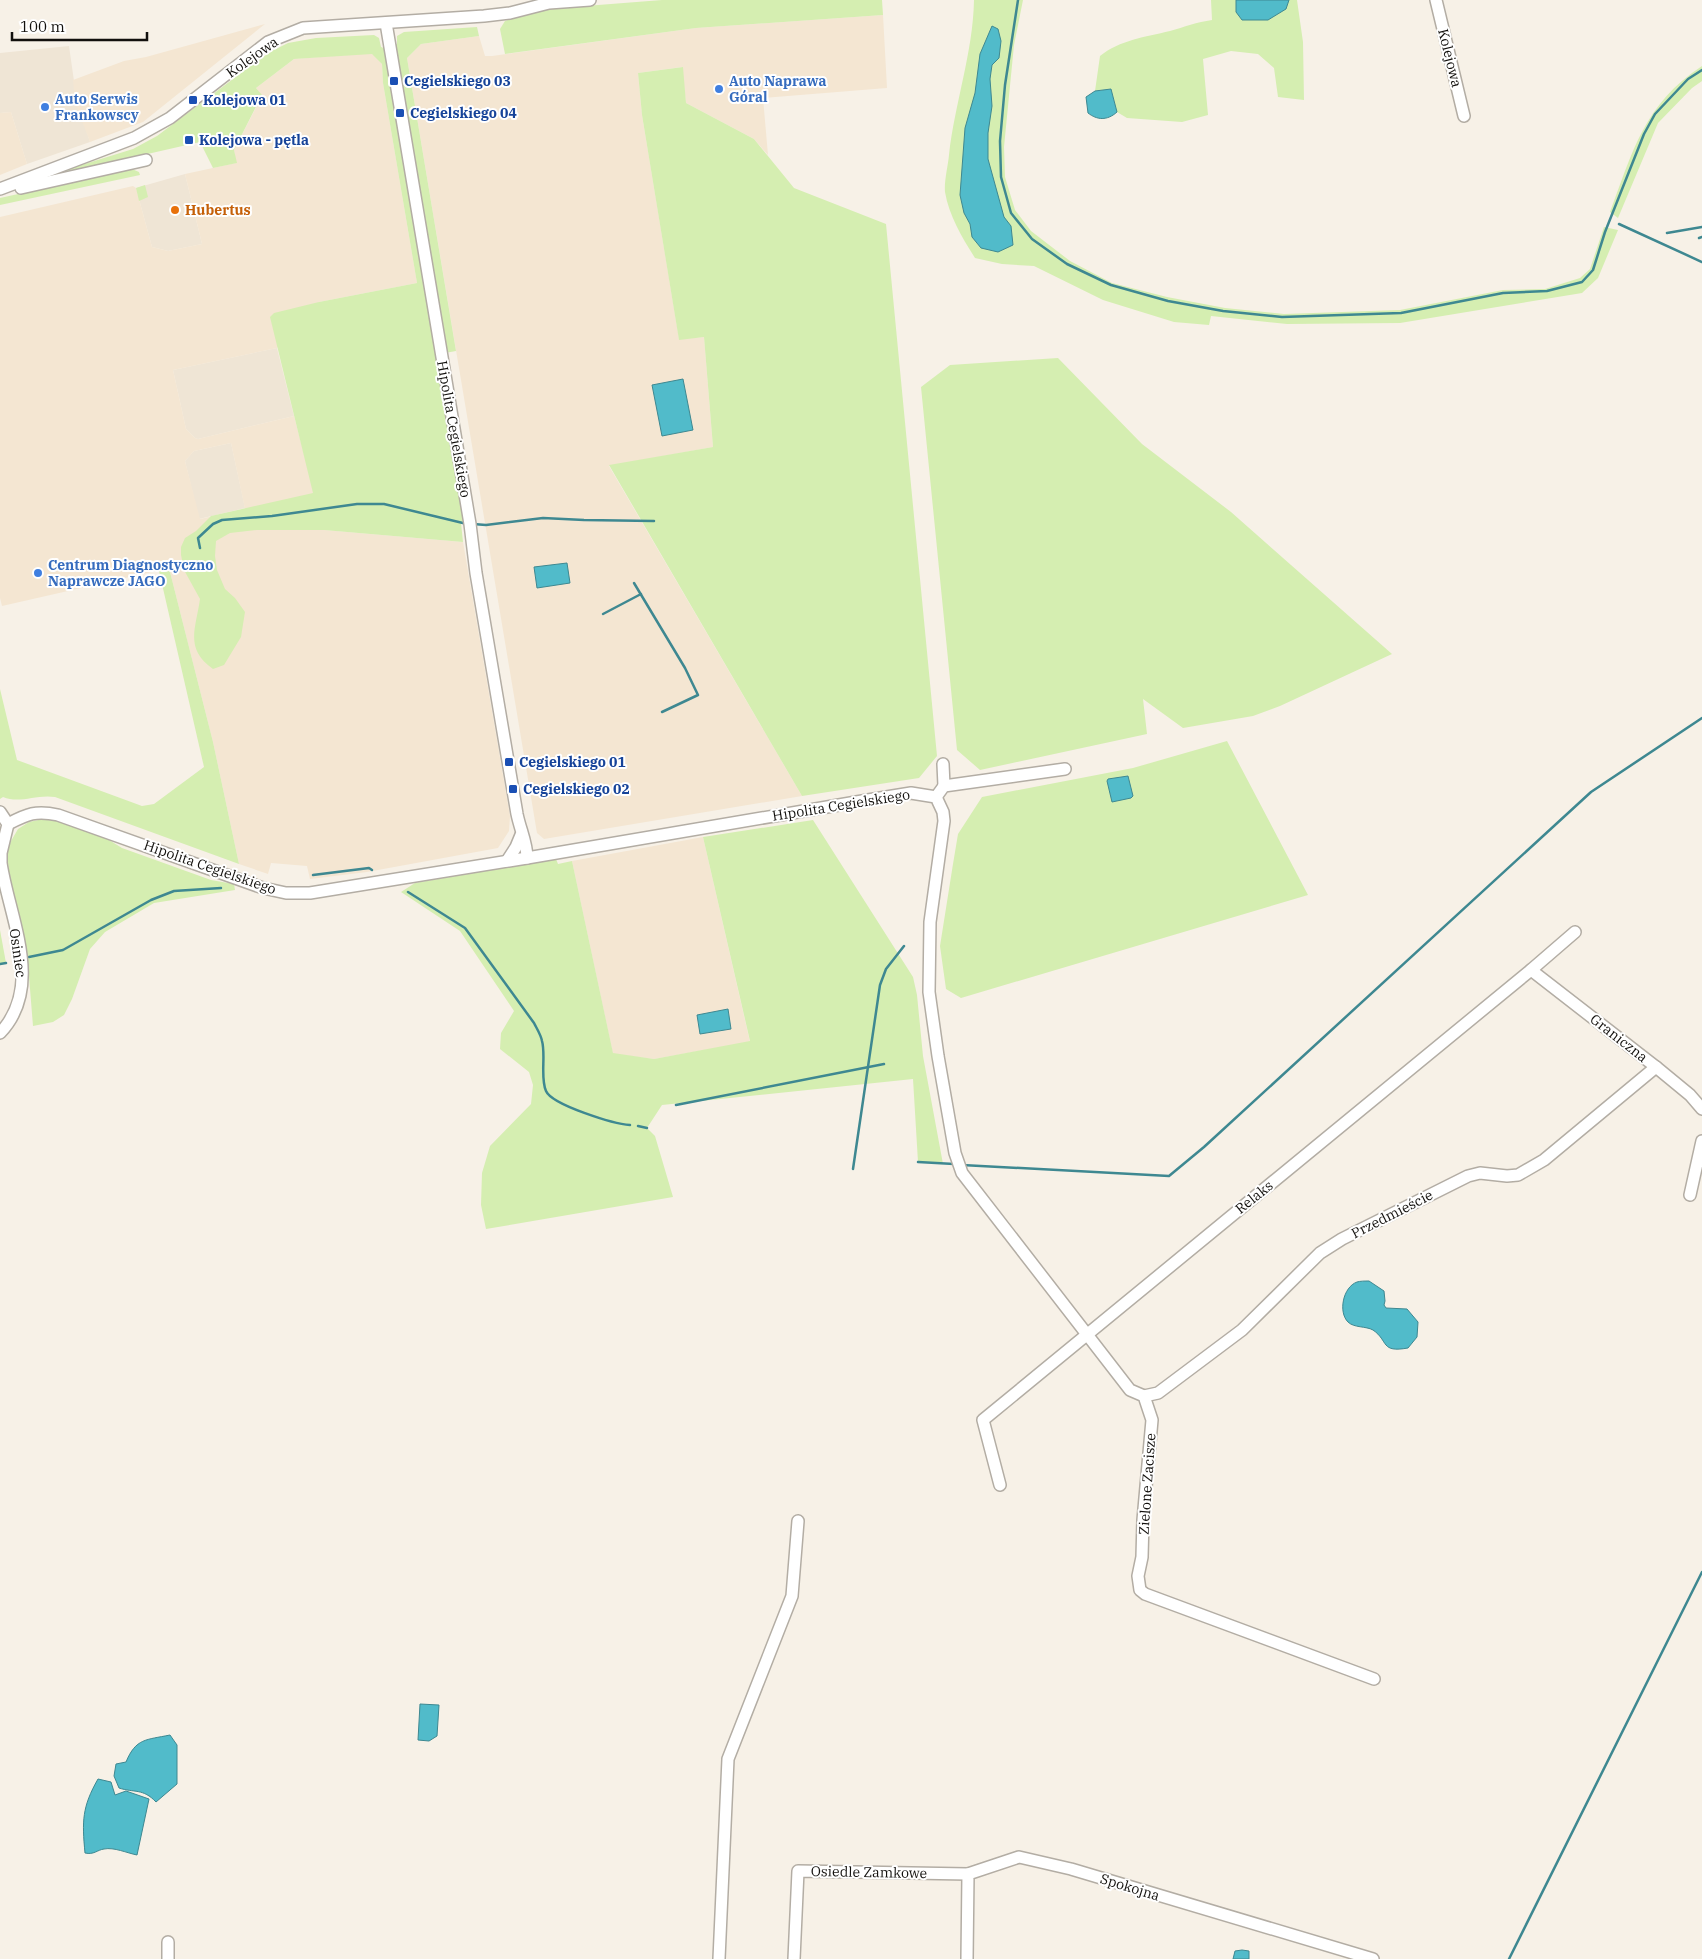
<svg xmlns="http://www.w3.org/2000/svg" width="1702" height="1959" font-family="'IBM Plex Serif',serif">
	<rect width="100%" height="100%" fill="#f7f1e7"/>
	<!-- built -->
	<g fill="#efe5d5">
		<polygon points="69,46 77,102 90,142 27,164 11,112 0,113 0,53"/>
		<polygon points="185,174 202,244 168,251 152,247 136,188"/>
		<polygon points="277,348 294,416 198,439 195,438 186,429 173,370"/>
		<polygon points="231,443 245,508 199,519 185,461 194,451"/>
	</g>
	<!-- industrial -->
	<g fill="#f4e6d2" fill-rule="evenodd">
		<polygon points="883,15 887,88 763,98 768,155 754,139 686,103 682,67 638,73 642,115 679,339 704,337 713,447 609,466 802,796 544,839 537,833 407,58 421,44 479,36 485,56 492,56 696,28"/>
		<polygon points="265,24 143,122 90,142 75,102 73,80 124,61 146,57"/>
		<path d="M372,53L382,64L383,83L417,283L319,302L277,348L173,370L186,429L195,438L198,439L294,416L324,530L463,542L510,816L509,831L498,848L367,872L310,879L307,866L271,863L268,874L239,864L213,742L169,568L2,606L0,598V217L133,186L136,188L152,247L168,251L202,244L185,174L236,163L234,150L262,96L256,88L294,59ZM231,443L245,509L200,519L185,461L194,451Z"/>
		<polygon points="11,112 27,164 0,175 0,113"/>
		<polygon points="703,837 750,1042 654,1059 613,1054 572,861"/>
	</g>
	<!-- green -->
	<g fill="#d5eeb1">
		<polygon points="662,0 882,0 883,15 696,28 505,54 500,29 505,21 525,14 547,9"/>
		<path d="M974,0H1023L1014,45L1004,147L1005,177L1015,210L1031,231L1070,261L1112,283L1167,297L1225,308L1284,314L1400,310L1503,290L1545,289L1580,278L1590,269L1604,227L1618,230L1598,278L1582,293L1400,323L1287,324L1211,316L1209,325L1174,322L1103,300L1034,266L1002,264L975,258C963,239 949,216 945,192C944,181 948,166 949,155C955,102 973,53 974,0Z"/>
		<path d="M1211,0H1297L1303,42L1304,100L1278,97L1274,68L1258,54L1231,51L1203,59L1208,115L1182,122L1127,118L1117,112L1111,89L1095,91L1100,56C1120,40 1145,37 1170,31C1184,27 1197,22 1212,20Z"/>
		<polygon points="477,27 479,36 421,44 407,58 456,351 445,353 393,45 397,44 397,36 404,32"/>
		<path d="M374,35L379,38L381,47L384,48L395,110L393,111L394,114H396L466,523H461L463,542L324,530H257L230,533L216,541L215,556L217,570L225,589L235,598L245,612L241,637L224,665L213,669C184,649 196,628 200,599L184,570L181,555V547L185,538L196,531L211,516L313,493L270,317L274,313L319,302L417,283L383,83L382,64L372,54L294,59L256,88L262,95L234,150L237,163L213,168L200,142L60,174L62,171L133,149L157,136L253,64L272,51L288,43L316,38Z"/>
		<path d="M1702,66V81L1692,88L1658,123L1618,218L1610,212C1633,151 1644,104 1702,66Z"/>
		<polygon points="683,67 686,103 754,139 794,188 886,224 937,756 919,778 802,796 609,465 713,447 704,337 679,340 642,115 638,73"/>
		<polygon points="132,169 139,172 140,175 0,205 0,198"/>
		<polygon points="145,185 148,197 139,201 136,188"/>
		<polygon points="1058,358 1142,444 1231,512 1392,654 1280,706 1253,716 1183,728 1143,699 1147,734 980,770 957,750 921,387 950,365"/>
		<path d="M169,568L213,742L239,864L55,797C36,794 20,804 3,797L0,799V689L17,760L142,806L154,804L204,767L159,571Z"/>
		<polygon points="1227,741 1308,895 961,998 946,989 940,946 953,864 958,834 982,797 1133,768"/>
		<polygon points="43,819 56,819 101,835 122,848 211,880 234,884 235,890 154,903 105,932 90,949 72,999 64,1015 53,1022 33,1026 28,964 9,876 7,848 18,829 29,822"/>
		<polygon points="813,820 913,977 917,995 923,1056 943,1164 918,1162 913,1079 662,1105 647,1128 655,1136 673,1197 486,1229 481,1205 482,1173 490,1146 531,1104 533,1085 529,1072 500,1049 501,1033 514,1011 460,931 401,892 415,883 556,859 558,864 572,861 613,1053 654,1059 750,1041 703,837"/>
		<polygon points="0,930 6,963 0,964"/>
	</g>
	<!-- water -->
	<g fill="#51bbca" stroke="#3e8891">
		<polygon points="1236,0 1289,0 1286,9 1268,20 1242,20 1236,12"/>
		<polygon points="992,26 998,29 1001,41 999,58 992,65 990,79 992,106 988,133 988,159 1004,217 1011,226 1013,245 998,252 981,248 972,237 970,224 964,213 960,195 965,128 975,93 980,54"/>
		<path d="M1111,89L1117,112C1107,121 1097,120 1088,113L1086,97L1095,91Z"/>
		<polygon points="683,379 693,430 662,436 652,385"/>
		<polygon points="567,563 570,583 537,588 534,567"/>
		<polygon points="1128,776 1133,796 1131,798 1112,802 1107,781 1108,779"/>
		<polygon points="728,1009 731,1029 700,1034 697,1015"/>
		<path d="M1369,1281L1384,1291L1385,1301L1384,1305L1386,1308L1407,1309L1418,1322L1417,1337L1408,1348C1380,1353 1389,1341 1373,1330C1366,1326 1354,1328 1348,1322C1338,1312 1343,1287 1357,1282C1360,1281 1365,1281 1369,1281Z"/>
		<polygon points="420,1704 439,1705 437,1736 429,1741 418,1740"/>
		<path d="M170,1735L177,1745V1784L156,1802C143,1788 134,1793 119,1788L114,1776L116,1764L126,1762C136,1738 146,1740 170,1735Z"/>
		<path d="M98,1779L111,1782L115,1795L126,1791L149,1799L137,1855C127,1853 114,1847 104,1849C97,1850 94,1855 85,1853C82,1821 82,1807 98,1779Z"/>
		<polygon points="1242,1950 1249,1951 1249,1959 1233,1959 1235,1951"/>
	</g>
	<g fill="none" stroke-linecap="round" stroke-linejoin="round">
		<!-- stream -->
		<g stroke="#3e8891" stroke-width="2.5">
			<polyline points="1018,0 1005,85 1000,141 1001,177 1011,213 1032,239 1067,264 1111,285 1168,301 1223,311 1282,317 1401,313 1503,293 1547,291 1582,282 1593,270 1605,232 1644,134 1655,114 1688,79 1702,70"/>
			<polyline points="1619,224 1702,262"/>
			<polyline points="1667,233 1702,227"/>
			<polyline points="1699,238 1702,237"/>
			<polyline points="473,524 486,525 543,518 584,520 654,521"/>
			<polyline points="200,548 198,538 213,524 222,520 272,516 357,504 384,504 467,524"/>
			<polyline points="634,583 685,668 698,695 662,712"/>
			<polyline points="603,614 641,594"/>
			<polyline points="313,875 369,868 372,870"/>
			<path d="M408,892L465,928L534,1023C537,1029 541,1035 542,1041C546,1055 540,1078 546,1091C552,1105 614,1124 630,1125"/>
			<polyline points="29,957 63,950 151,900 174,891 221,888"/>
			<polyline points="0,964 6,963"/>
			<polyline points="676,1105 884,1064"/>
			<polyline points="638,1126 647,1128"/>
			<polyline points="918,1162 954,1164"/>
			<polyline points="962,1165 1169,1176 1204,1147 1591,792 1702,718"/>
			<polyline points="853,1169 880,985 886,969 904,946"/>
			<polyline points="1509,1959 1702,1572"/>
		</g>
		<!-- minor casing -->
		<g stroke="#b3ada4" stroke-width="14">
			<g id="minor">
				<polyline points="1436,0 1464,116"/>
				<path d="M386,23L470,524L476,573L517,814C520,829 527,843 527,858"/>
				<polyline points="21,188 146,160"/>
				<polyline points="0,189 134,138 170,118 268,42 303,28 484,16 510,13 549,3 590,0"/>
				<polyline points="943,764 944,786"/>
				<polyline points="936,797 944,786 1065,769"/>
				<path d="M0,812L8,824L1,853V863C9,917 45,986 0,1033"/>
				<path d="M8,824C27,814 36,810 58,815L263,888L286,893H310L527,858L868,800L911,793L936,797L943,812L944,821L930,922L929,992L938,1056L955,1153L962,1173L1130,1390L1144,1396L1152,1420L1143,1520L1142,1557L1138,1576L1140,1590L1145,1594L1374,1679"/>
				<polyline points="507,861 516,847 521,835"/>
				<polyline points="1531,970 1656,1067 1690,1095 1702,1109"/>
				<polyline points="1690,1195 1702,1141"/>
				<polyline points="1144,1396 1158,1393 1242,1330 1320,1253 1342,1239 1468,1176 1480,1173 1507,1176 1518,1175 1544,1160 1656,1067"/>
				<polyline points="1000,1485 983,1420 1531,970 1575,932"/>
				<polyline points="168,1959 168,1942"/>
				<polyline points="719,1959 728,1759 792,1596 798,1521"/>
				<polyline points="794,1959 798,1871 968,1874"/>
				<polyline points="967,1959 968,1874 1019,1857 1071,1869 1373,1959"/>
			</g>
		</g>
		<!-- minor -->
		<use href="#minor" stroke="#fff" stroke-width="11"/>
	</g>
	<!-- markers -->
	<g fill="#1a4fb4" stroke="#fff" stroke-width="2">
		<rect x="389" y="76" width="10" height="10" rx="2.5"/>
		<rect x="188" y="95" width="10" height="10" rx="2.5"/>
		<rect x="395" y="108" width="10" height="10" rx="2.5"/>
		<rect x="184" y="135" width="10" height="10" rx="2.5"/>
		<rect x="504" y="757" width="10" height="10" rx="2.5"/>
		<rect x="508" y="784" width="10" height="10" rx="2.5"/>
	</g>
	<g fill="#3f7fe0" stroke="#fff" stroke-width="2">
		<circle cx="719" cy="89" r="5"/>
		<circle cx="45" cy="107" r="5"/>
		<circle cx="38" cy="573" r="5"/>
	</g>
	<circle fill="#e8710a" stroke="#fff" stroke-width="2" cx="175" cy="210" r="5"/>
	<g text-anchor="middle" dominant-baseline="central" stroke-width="4" stroke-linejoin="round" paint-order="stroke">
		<!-- street labels -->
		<g font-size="14" fill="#12100d" stroke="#fff">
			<text transform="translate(252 57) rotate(-35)">Kolejowa</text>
			<text transform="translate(1450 58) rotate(76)">Kolejowa</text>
			<text transform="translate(454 429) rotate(80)">Hipolita Cegielskiego</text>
			<text transform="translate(841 805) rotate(-9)">Hipolita Cegielskiego</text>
			<text transform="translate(210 867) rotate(19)">Hipolita Cegielskiego</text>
			<text transform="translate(18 953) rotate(82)">Osiniec</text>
			<text transform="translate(1619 1038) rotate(38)">Graniczna</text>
			<text transform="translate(1254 1197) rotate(-39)">Relaks</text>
			<text transform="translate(1392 1214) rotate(-27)">Przedmieście</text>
			<text transform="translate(1147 1484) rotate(-86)">Zielone Zacisze</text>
			<text transform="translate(869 1872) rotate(1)">Osiedle Zamkowe</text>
			<text transform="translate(1130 1887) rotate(17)">Spokojna</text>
		</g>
		<!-- transit labels -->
		<g font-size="14" font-weight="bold" fill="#164399" stroke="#fff" text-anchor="start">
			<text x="404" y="81">Cegielskiego 03</text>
			<text x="203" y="100">Kolejowa 01</text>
			<text x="410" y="113">Cegielskiego 04</text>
			<text x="199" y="140">Kolejowa - pętla</text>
			<text x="519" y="762">Cegielskiego 01</text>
			<text x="523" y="789">Cegielskiego 02</text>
		</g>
		<!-- shop labels -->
		<g font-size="14" font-weight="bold" fill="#366cbe" stroke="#fff" text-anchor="start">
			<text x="729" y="81">Auto Naprawa<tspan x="729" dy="16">Góral</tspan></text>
			<text x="55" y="99">Auto Serwis<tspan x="55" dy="16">Frankowscy</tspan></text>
			<text x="48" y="565">Centrum Diagnostyczno<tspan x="48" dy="16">Naprawcze JAGO</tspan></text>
		</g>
		<!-- food labels -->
		<g font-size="14" font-weight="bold" fill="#c56008" stroke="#fff" text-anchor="start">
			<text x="185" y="210">Hubertus</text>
		</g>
	</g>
	<!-- scale -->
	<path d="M12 32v8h135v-8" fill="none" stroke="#12100d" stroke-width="2.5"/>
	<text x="20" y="32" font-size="15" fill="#12100d" stroke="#ffffff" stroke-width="4" paint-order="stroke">100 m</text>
</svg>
